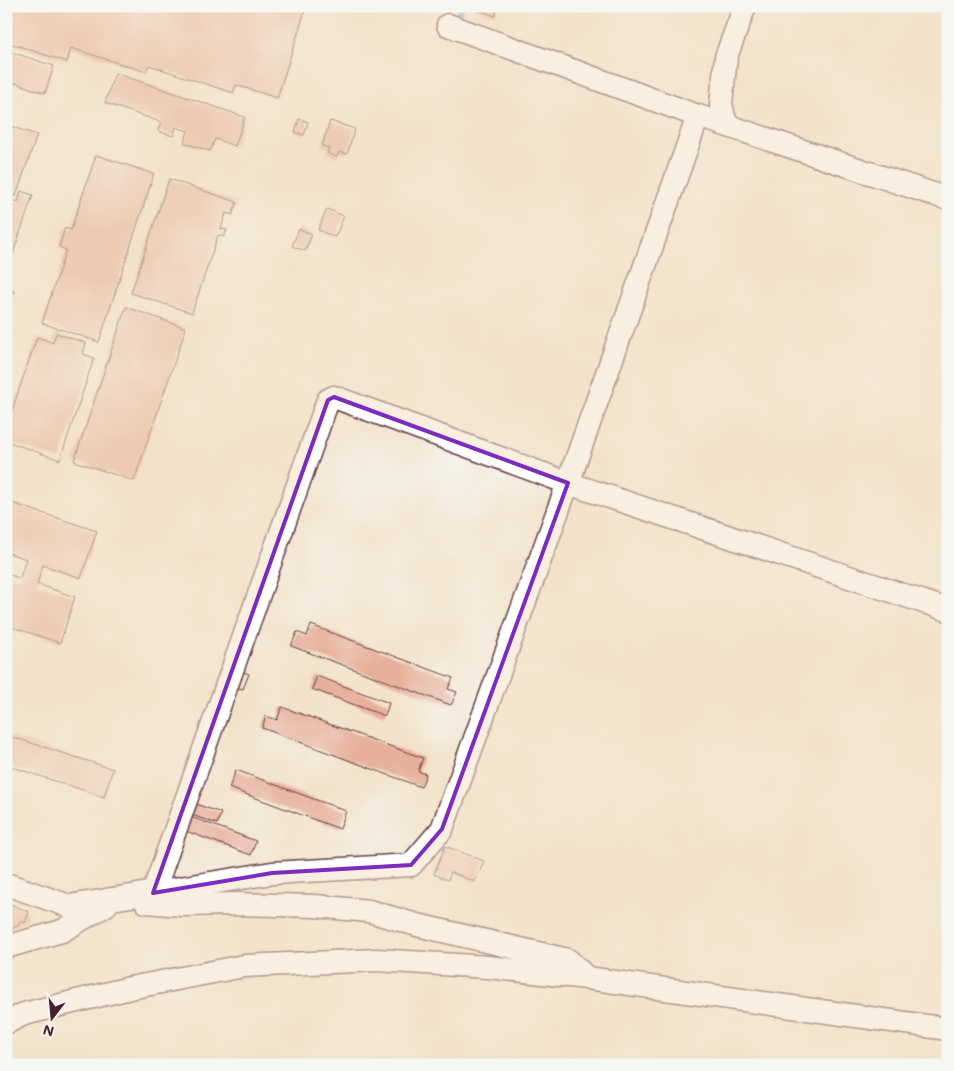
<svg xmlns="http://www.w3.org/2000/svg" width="954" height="1071" font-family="Mali,sans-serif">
	<rect width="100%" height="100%" fill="#f6f6f2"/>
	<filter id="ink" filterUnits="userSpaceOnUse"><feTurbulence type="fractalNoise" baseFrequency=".02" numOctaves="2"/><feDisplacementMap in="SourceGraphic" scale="10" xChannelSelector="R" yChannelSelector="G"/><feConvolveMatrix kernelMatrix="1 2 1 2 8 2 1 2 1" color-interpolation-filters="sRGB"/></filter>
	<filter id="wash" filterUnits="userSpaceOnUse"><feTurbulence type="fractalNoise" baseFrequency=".0096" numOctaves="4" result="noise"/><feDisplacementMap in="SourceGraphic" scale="20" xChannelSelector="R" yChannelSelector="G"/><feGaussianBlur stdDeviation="1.12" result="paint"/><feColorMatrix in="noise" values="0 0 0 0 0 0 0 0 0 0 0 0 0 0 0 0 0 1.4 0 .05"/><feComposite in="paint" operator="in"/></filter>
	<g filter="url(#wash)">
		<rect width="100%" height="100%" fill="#f2e2c9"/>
		<!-- water -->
		<polygon fill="#57b9d5" stroke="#506c80" points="346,1061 496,1065 346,1065"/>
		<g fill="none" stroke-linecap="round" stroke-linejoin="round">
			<!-- stream -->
			<polyline stroke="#57b9d5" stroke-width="6" points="459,13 461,6"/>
		</g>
		<g id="blocks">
			<!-- building -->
			<g fill="#e7b09a">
				<polygon points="6,6 292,6 305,11 277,98 236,85 233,93 149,65 146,72 71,48 67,62 6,42"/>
				<polygon points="473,6 499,6 495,16 473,8"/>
				<polygon points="8,51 54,66 45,93 6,80 6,56"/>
				<polygon points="115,73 245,117 235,146 215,139 210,151 184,143 188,131 176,127 173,136 158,131 161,122 105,103"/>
				<polygon points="299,119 308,122 304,135 295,132"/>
				<polygon points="330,121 355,129 347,154 339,152 337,157 327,153 329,148 322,146"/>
				<polygon points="6,125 37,135 16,196 6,193"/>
				<polygon points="96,155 154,174 99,342 42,323 66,250 59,247 65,228 71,230"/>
				<polygon points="169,179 237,202 232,215 226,213 221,229 227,230 224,237 218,235 192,313 131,293"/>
				<polygon points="21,191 33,195 6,274 6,198 18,202"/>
				<polygon points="327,209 344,216 335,237 318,230"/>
				<polygon points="299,229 312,234 305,251 292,246"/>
				<polygon points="6,288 14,291 7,312 6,312"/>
				<polygon points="126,307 186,328 134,481 74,461"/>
				<polygon points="56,333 86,343 83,354 94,358 60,460 6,441 6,428 37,337 53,343"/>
				<polygon points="6,501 97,531 81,578 43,565 37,584 75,597 60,643 6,625 6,574 20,578 26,559 6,552"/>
				<polygon points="311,625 453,678 448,689 457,692 451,705 291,646 297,632 307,636"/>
				<polygon points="240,671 249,674 243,689 235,687"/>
				<polygon points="317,676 389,703 385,716 312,689"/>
				<polygon points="282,707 423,758 418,771 426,774 421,787 262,728 266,716 277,720"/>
				<polygon points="6,735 113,769 104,797 6,765"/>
				<polygon points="236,770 346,811 340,829 229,788"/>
				<polygon points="193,803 221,813 217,824 189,814"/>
				<polygon points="188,816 256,841 251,855 183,830"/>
				<polygon points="445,846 484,861 475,882 451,872 448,880 434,874"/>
				<polygon points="8,903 29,912 25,923 20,921 19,925 9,930 6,929"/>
			</g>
		</g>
	</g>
	<g filter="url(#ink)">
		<use href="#blocks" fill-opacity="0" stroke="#633c43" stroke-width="1"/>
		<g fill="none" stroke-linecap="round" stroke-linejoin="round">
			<!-- minor casing -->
			<g stroke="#633c43" stroke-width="25">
				<g id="minor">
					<polyline points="448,25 698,116 948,199"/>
					<polyline points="726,124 721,104 726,57 745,6"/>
					<polyline points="6,884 69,906 272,873 411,865 442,829 568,483 698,116"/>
					<polyline points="153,893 328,400 334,397 568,483 948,610"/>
					<polyline points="146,902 182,905 237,904 315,906 369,911 417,925 568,960 587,978"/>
					<polyline points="6,947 62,931 106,905"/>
					<polyline points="6,1023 24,1014 130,988 244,966 377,960 488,967 587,978 948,1029"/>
				</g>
			</g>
			<!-- minor -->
			<use href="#minor" stroke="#fff" stroke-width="22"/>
		</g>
	</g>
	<!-- marked area -->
	<path d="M0 0H954V1071H0ZM334,397L568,483L442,829L411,865L272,873L153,893L328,400Z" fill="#f2e2c9" fill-opacity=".55" fill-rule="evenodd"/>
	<path fill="none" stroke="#7b2cbf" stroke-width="4" stroke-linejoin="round" d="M334,397L568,483L442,829L411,865L272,873L153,893L328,400Z"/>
	<!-- margin -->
	<rect width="954" height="1071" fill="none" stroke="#f6f6f2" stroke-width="25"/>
	<!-- north arrow -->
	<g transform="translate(52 1018) rotate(196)" stroke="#f6f6f2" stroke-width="4" paint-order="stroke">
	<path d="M0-4L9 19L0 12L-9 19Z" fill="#4a1f2b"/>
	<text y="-8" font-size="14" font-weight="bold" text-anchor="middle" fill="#4a1f2b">N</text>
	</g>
</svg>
